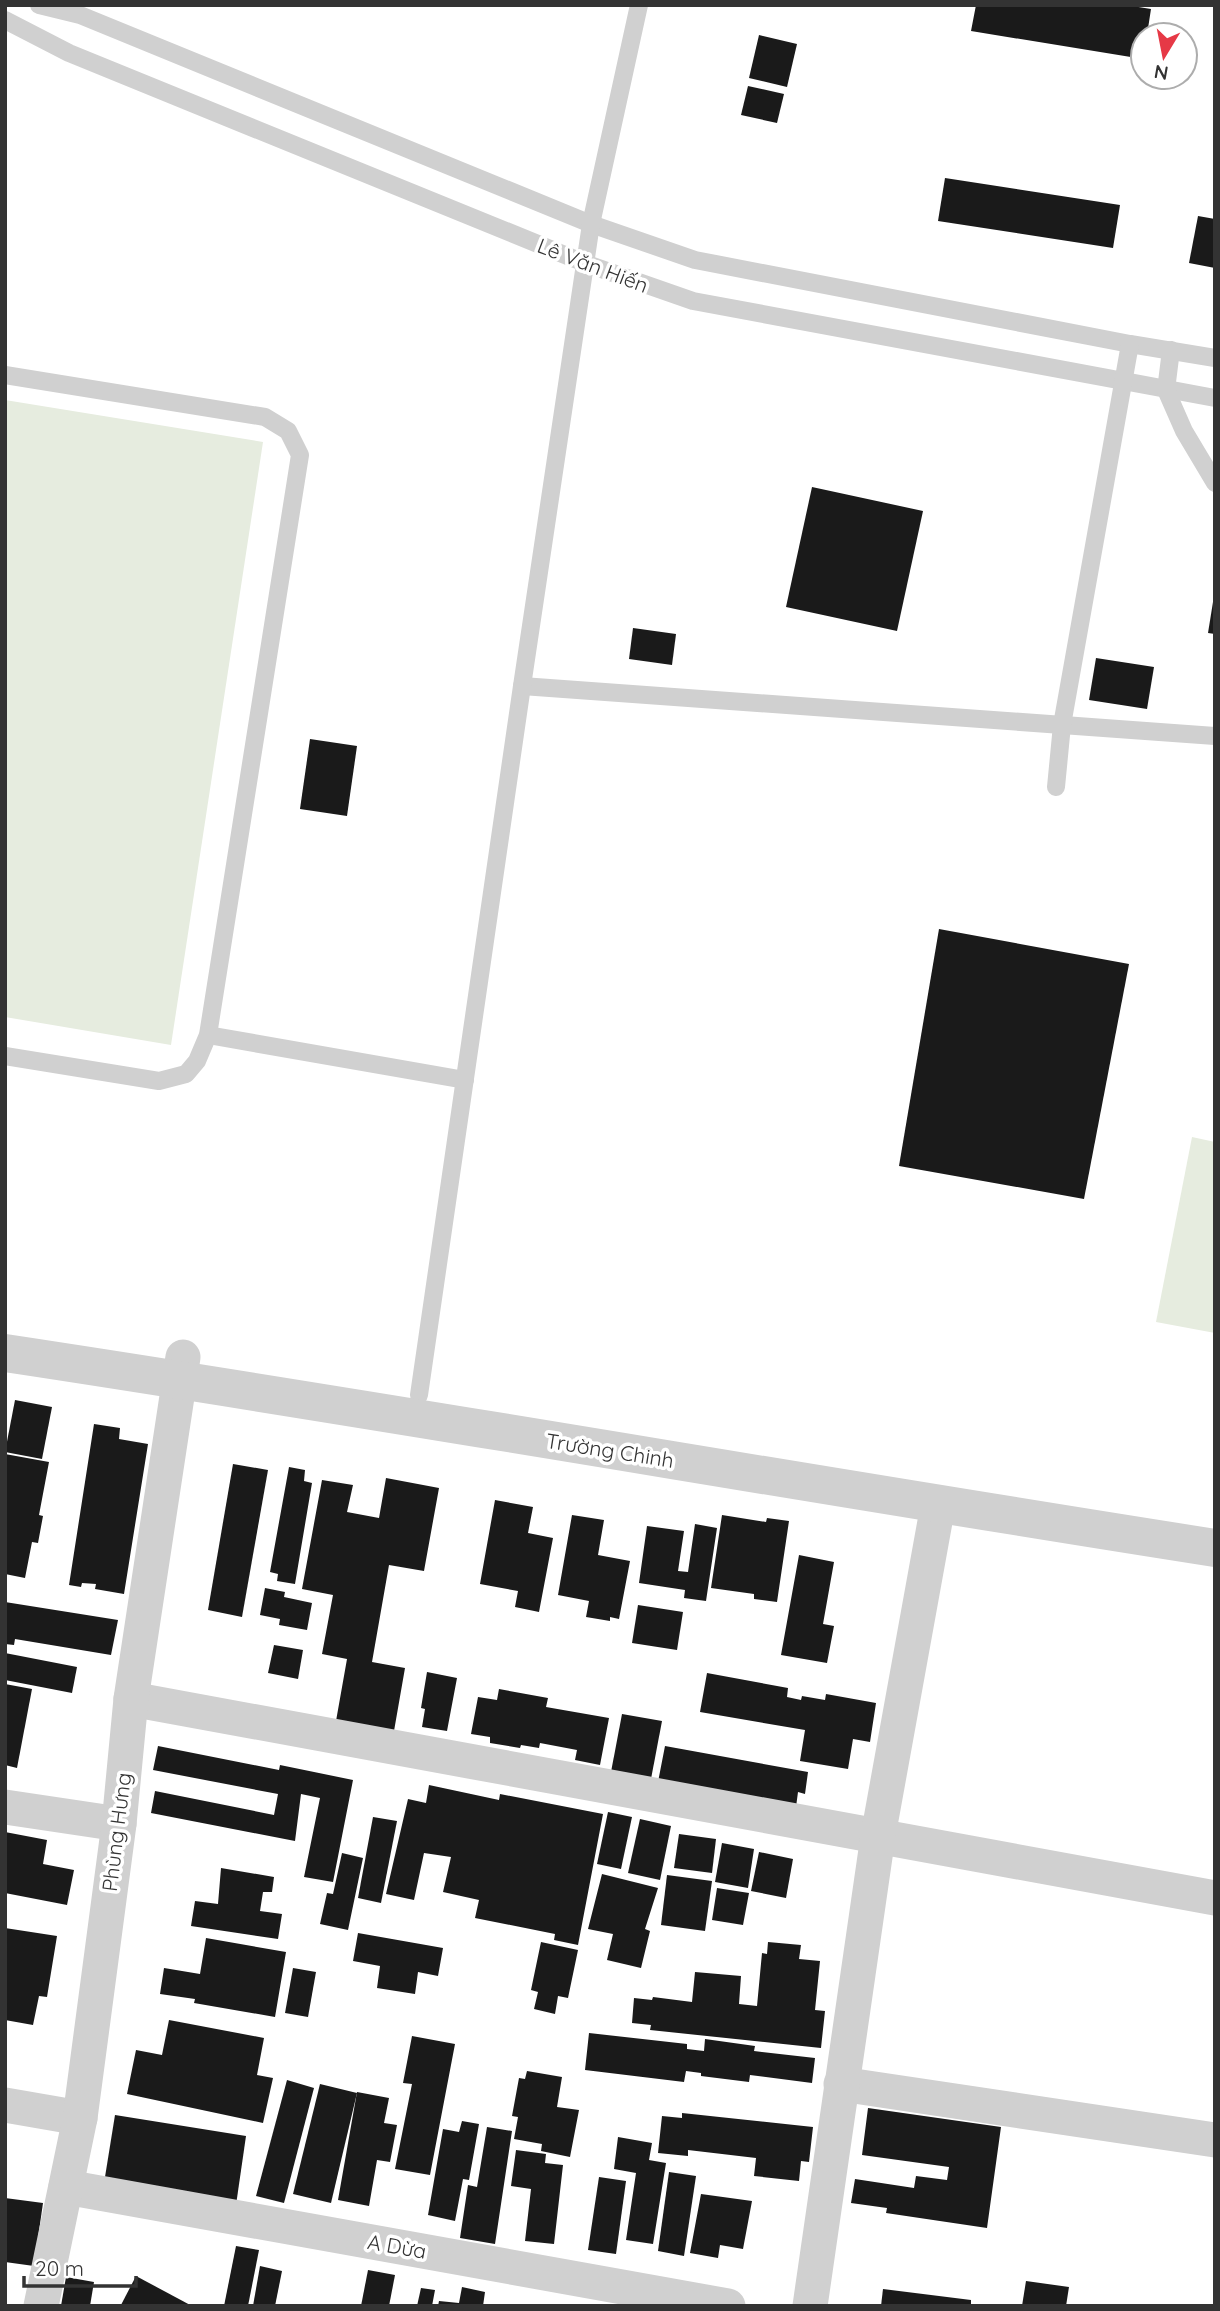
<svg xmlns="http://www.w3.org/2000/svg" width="1220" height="2311" font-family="Quicksand,sans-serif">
	<rect width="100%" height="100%" fill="#fff"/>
	<!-- green -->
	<g fill="#e6ecdf">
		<polygon points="5,400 263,442 171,1045 5,1017"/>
		<polygon points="1192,1137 1215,1142 1215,1333 1156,1322"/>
	</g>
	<!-- building -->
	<g fill="#1a1a1a">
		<polygon points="976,5 1126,5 1151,9 1147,35 1143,35 1143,59 971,31"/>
		<polygon points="759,35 797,44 787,87 749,78"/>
		<polygon points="748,86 784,94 777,123 741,115"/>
		<polygon points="945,178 1120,205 1113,248 938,221"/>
		<polygon points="1198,216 1215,219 1215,268 1189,263"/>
		<polygon points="812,487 923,511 897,631 786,607"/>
		<polygon points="1213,602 1215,602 1215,634 1208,633"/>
		<polygon points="633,628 676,634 672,665 629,659"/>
		<polygon points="1096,658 1154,667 1147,709 1089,700"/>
		<polygon points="310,739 357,746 347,816 300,809"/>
		<polygon points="939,929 1129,964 1084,1199 899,1166"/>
		<polygon points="15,1400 52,1407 42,1459 5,1452"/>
		<polygon points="94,1424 120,1428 119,1439 148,1444 124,1594 95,1589 96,1584 82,1583 81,1587 69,1585"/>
		<polygon points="5,1454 49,1462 39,1515 43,1516 38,1543 32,1542 25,1578 5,1574"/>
		<polygon points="233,1464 268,1470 242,1617 208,1610"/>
		<polygon points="289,1467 305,1470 304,1481 312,1483 295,1584 277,1581 278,1574 270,1572"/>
		<polygon points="386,1478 439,1488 424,1571 389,1565 372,1662 405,1668 394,1731 336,1721 347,1659 322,1654 333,1595 302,1589 322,1480 353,1485 347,1512 379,1518"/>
		<polygon points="495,1500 533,1507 528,1533 553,1538 539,1612 515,1607 518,1591 480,1584"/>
		<polygon points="572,1515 604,1520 598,1555 630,1561 619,1619 610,1617 610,1621 586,1617 589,1601 558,1595"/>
		<polygon points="722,1515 766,1522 767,1518 789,1521 777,1602 754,1599 754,1594 711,1588"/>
		<polygon points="695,1524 717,1528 706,1601 684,1598 685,1590 639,1583 647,1526 684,1531 678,1571 688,1572"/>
		<polygon points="799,1555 834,1562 823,1624 834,1626 827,1663 781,1655"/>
		<polygon points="265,1588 285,1592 284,1597 312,1603 307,1630 279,1625 280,1619 260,1615"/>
		<polygon points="5,1602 118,1620 111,1655 15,1639 14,1645 5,1644"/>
		<polygon points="638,1605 683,1612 677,1650 632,1643"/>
		<polygon points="274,1645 303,1650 298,1679 268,1673"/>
		<polygon points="5,1653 77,1667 72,1693 5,1680"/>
		<polygon points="427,1672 457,1678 447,1731 422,1727 425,1709 421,1708"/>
		<polygon points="707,1673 788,1688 787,1697 801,1700 802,1696 825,1700 826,1694 876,1703 870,1742 853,1739 848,1769 800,1761 805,1730 700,1712"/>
		<polygon points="5,1684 32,1689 17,1768 5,1765"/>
		<polygon points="499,1689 548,1698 546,1707 609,1718 600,1765 575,1760 577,1750 540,1743 539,1748 521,1745 520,1748 490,1743 490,1737 471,1734 478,1697 497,1700"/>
		<polygon points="622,1714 662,1721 651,1779 611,1772"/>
		<polygon points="158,1746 279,1770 280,1765 353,1780 333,1882 304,1877 320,1798 301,1794 295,1841 151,1813 155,1791 274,1815 278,1794 153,1770"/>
		<polygon points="665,1746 808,1772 805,1794 798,1792 796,1807 658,1782"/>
		<polygon points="429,1785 499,1800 500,1794 603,1814 578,1945 554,1940 555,1934 475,1918 479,1900 443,1892 451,1857 424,1853 414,1900 386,1894 408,1799 426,1803"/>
		<polygon points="608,1812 632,1817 621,1869 597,1864"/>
		<polygon points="373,1817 397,1821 381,1903 358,1898"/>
		<polygon points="640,1819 671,1826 660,1880 628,1873"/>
		<polygon points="5,1832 47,1840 43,1864 74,1870 67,1905 5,1893"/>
		<polygon points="679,1834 716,1839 712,1873 674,1868"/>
		<polygon points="722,1843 754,1849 748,1888 715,1882"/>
		<polygon points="759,1852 793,1859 786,1898 751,1891"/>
		<polygon points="342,1853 363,1858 348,1930 320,1924 327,1893 333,1894"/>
		<polygon points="221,1868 274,1877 272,1892 263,1892 260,1911 282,1914 278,1939 191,1926 195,1901 218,1904"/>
		<polygon points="602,1874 658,1888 645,1929 650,1931 641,1968 607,1960 613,1934 588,1929"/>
		<polygon points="667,1875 712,1881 705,1931 661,1925"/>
		<polygon points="717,1888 749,1893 743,1925 712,1920"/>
		<polygon points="5,1928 57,1936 47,1997 39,1996 33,2025 5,2020"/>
		<polygon points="358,1933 443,1948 438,1976 418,1972 415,1994 377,1988 380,1966 353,1961"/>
		<polygon points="206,1938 286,1952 275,2017 194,2003 195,1999 160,1994 164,1968 200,1974"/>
		<polygon points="541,1942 578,1950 568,1998 558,1996 555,2014 534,2009 538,1992 531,1990"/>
		<polygon points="768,1942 801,1945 799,1959 820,1961 815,2010 825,2011 821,2048 650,2030 651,2025 632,2023 634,1998 652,2000 653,1997 692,2002 695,1972 741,1976 739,2004 757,2006 762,1953 767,1954"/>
		<polygon points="293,1968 316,1972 308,2017 285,2013"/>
		<polygon points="169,2020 264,2038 257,2075 273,2078 263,2123 127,2094 136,2050 162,2055"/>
		<polygon points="589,2033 687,2044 687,2049 704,2051 705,2039 755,2046 754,2051 815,2058 812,2083 750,2075 749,2082 701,2076 701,2073 686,2071 684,2082 585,2070"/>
		<polygon points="412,2036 455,2044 430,2175 395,2169 412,2084 403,2083"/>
		<polygon points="527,2071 562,2077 557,2107 579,2110 570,2157 541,2151 542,2144 514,2139 518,2117 512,2116 519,2078 525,2079"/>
		<polygon points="287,2080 314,2088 284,2203 256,2196"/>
		<polygon points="320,2084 357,2093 331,2203 293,2194"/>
		<polygon points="357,2092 389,2098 384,2123 397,2125 390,2162 377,2160 369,2206 338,2200"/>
		<polygon points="868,2108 1001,2127 987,2228 886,2213 887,2208 851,2203 855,2179 914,2188 916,2176 947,2180 949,2167 862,2155"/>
		<polygon points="682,2113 813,2127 809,2162 801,2161 799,2181 754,2176 756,2158 688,2150 688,2156 658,2153 662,2116 682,2118"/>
		<polygon points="115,2115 246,2136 236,2205 105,2177"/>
		<polygon points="462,2121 479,2124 469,2180 463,2179 455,2221 428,2215 443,2129 459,2132"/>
		<polygon points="487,2127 512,2131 495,2244 460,2238 468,2185 477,2187"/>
		<polygon points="618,2137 652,2143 649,2160 666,2163 653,2244 626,2240 636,2173 614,2169"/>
		<polygon points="516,2150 546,2154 545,2163 563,2165 554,2244 525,2241 531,2189 511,2186"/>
		<polygon points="669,2172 696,2176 684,2256 658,2251"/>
		<polygon points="599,2177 626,2181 616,2254 588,2250"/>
		<polygon points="701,2194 752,2201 743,2249 720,2245 718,2258 690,2253"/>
		<polygon points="5,2198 43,2203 34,2266 5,2262"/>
		<polygon points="236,2246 259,2250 248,2306 224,2306"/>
		<polygon points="260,2266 282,2271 275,2306 253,2306"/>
		<polygon points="368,2270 395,2275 389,2306 361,2306"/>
		<polygon points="136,2276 192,2306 123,2306 121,2305"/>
		<polygon points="66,2277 94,2282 90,2306 61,2306"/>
		<polygon points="1026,2281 1069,2287 1066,2306 1022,2306"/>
		<polygon points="462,2287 485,2292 483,2306 438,2306 439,2301 459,2303"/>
		<polygon points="421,2288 435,2290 432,2306 417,2306"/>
		<polygon points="883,2289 971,2300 971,2306 881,2306"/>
	</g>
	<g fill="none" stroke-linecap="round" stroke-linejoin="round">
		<!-- service -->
		<g stroke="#d0d0d0" stroke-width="18">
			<polyline points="39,5 80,15 591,224 695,260 1130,344 1215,358"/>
			<polyline points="5,20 69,53 587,264 693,301 1215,398"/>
			<polyline points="1171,350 1166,390 1184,431 1215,483"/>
			<polyline points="5,375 265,417 288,431 300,455 208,1035 197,1061 186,1074 159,1081 5,1056"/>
			<polyline points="522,686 1215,736"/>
			<polyline points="1056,787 1062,725 1130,344"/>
			<polyline points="208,1035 465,1080"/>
			<polyline points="419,1395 522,686 591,224 639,5"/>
		</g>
		<!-- minor -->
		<g stroke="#d0d0d0" stroke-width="35">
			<polyline points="131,1699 1215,1898"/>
			<polyline points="5,1807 119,1824"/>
			<polyline points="841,2084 1215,2140"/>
			<polyline points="5,2105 80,2118"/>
			<polyline points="66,2187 728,2306"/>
			<polyline points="41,2306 80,2118 119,1824 131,1699 183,1357"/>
			<polyline points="810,2306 878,1836 938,1505"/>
		</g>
		<!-- tertiary -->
		<path stroke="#d0d0d0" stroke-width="38" d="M5,1353C409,1414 811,1485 1215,1548"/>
	</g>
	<g text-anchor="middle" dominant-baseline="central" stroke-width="7" stroke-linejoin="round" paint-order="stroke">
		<!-- street labels -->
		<g font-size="21" fill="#333" stroke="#fff">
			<text transform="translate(593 265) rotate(21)">Lê Văn Hiến</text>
			<text transform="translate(610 1450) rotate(9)">Trường Chinh</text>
			<text transform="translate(116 1832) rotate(-83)">Phùng Hưng</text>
			<text transform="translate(397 2246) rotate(10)">A Dừa</text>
		</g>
	</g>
	<!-- border -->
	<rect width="1220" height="2311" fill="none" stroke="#333333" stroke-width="14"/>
	<!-- north arrow -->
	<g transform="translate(1164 56) rotate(190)"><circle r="33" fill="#ffffff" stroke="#adadad" stroke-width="2"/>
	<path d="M0-5L12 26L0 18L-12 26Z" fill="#e63946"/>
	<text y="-10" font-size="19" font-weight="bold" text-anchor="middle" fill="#333333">N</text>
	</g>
	<!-- scale -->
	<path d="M24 2276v10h112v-10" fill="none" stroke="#333333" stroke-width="3.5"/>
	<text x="35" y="2276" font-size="21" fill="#333333" stroke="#ffffff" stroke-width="5" paint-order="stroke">20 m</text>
</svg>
